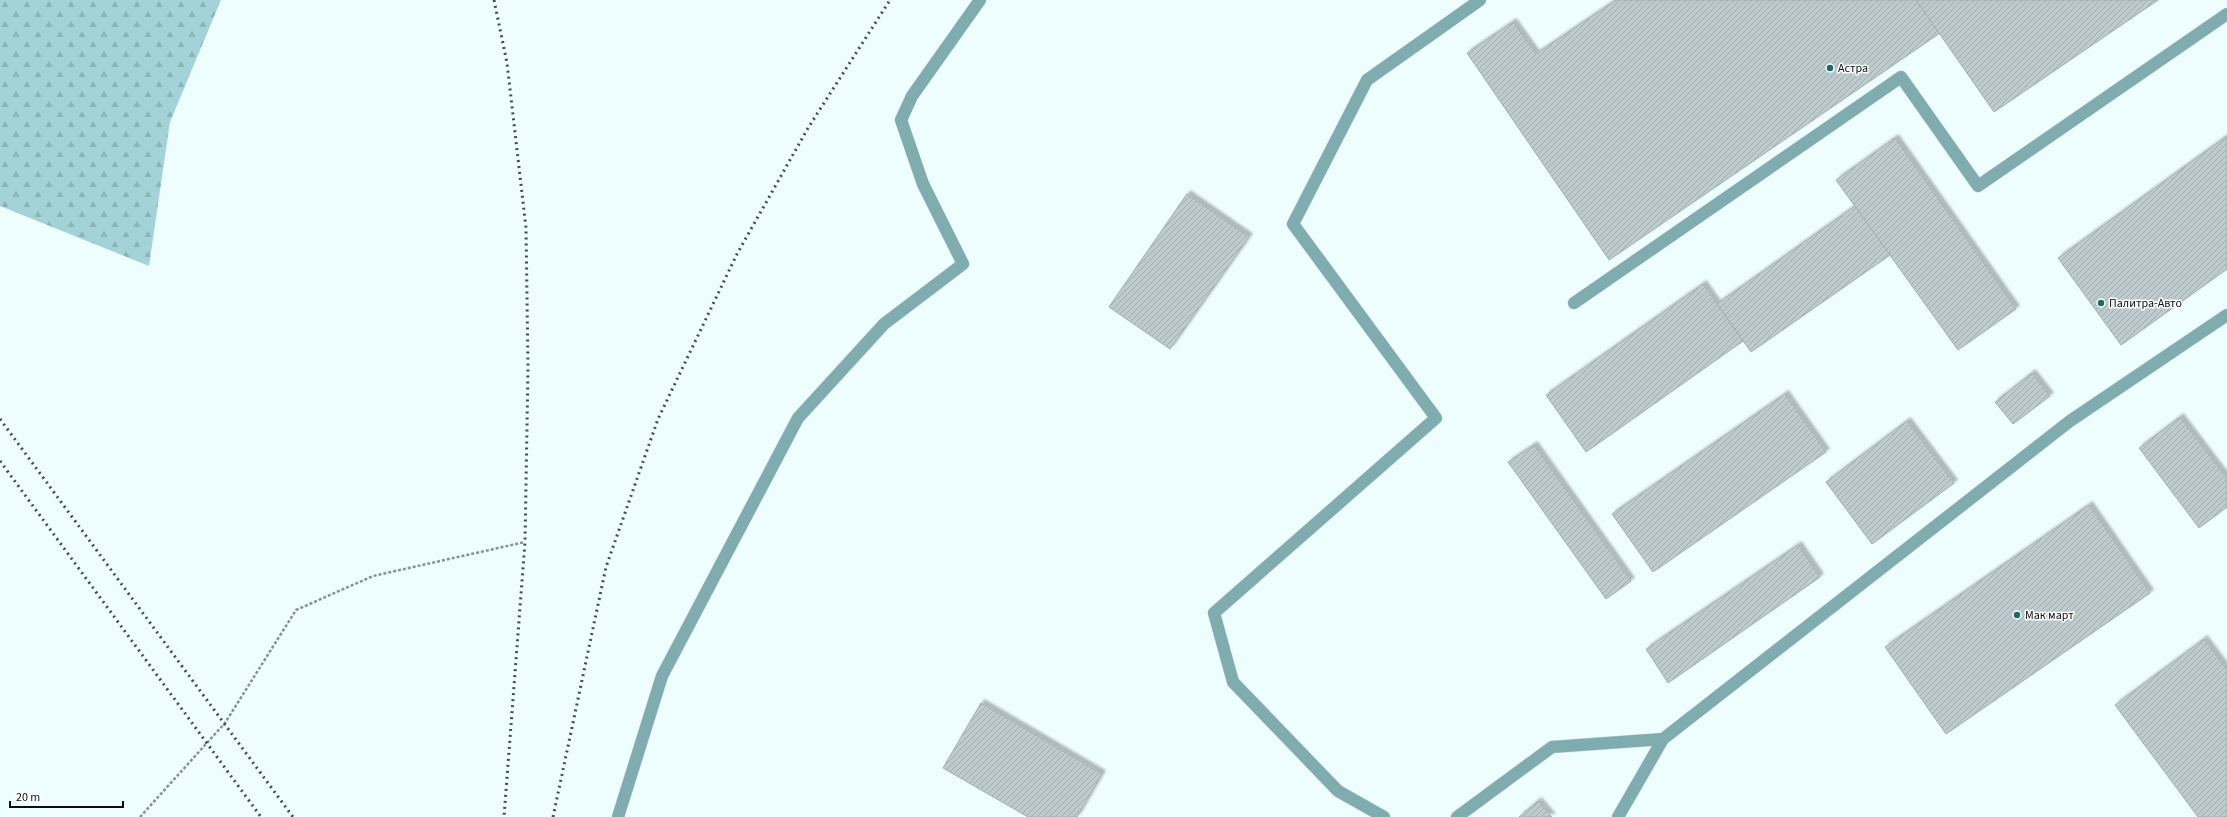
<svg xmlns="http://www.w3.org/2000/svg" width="2227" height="817" font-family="'Source Sans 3',sans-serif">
	<defs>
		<pattern id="forest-firs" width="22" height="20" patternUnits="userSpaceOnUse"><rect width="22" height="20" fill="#a3d3d7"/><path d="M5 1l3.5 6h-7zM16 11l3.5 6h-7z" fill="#8bb4b7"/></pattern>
		<pattern id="building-hatch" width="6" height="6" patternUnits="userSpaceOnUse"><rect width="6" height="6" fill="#bdcbcc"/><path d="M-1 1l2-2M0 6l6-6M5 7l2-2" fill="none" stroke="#a1adae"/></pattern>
		<filter id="shadow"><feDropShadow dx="3.5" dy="-3.5" stdDeviation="1" flood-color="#0004"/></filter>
	</defs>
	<rect width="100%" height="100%" fill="#eefdfe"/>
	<!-- forest -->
	<polygon fill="url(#forest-firs)" points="0,0 221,0 170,122 149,266 0,206"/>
	<!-- building -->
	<g fill="url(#building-hatch)" stroke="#a2afb0" filter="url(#shadow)">
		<polygon points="1616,0 1916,0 1940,33 1609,260 1467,53 1513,22 1536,54"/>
		<polygon points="1916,0 2158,0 1994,112"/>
		<polygon points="2227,136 2227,269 2121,345 2058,258"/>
		<polygon points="1895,138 2016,309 1958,350 1836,180"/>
		<polygon points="1187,194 1249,237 1170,349 1109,307"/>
		<polygon points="1855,206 1890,255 1751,352 1717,304"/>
		<polygon points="1703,284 1743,341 1586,452 1546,395"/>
		<polygon points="2032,373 2050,396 2013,424 1995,402"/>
		<polygon points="1785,394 1826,452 1653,572 1612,514"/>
		<polygon points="2180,417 2227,479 2227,507 2199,528 2139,448"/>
		<polygon points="1907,421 1954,483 1872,544 1826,482"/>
		<polygon points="1534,445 1631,581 1606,599 1508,462"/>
		<polygon points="2089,505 2150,593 1946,734 1885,647"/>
		<polygon points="1798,545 1820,577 1668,683 1646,649"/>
		<polygon points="2204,639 2227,670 2227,817 2198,817 2115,705"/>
		<polygon points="981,703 1102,774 1077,817 1028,817 943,768"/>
		<polygon points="1538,801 1552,817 1519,817"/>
	</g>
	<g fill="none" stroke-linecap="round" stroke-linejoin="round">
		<!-- minor casing -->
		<g stroke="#cad7d8" stroke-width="13">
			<g id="minor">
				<polyline points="1574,303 1901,77 1978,186 2227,14"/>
				<polyline points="618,817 662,676 798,418 884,324 963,264 923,184 901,120 912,96 980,0"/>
				<polyline points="1384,817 1338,791 1233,682 1214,613 1436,418 1293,224 1367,80 1480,0"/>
				<polyline points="1457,817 1552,747 1663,739"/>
				<polyline points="1618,817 1663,739 2070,421 2227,315"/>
			</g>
		</g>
		<!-- path -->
		<polyline stroke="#889293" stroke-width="2.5" stroke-dasharray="3 2" stroke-linecap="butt" points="140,817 225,723 296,610 373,576 525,542"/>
		<!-- minor -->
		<use href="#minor" stroke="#7eacaf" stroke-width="12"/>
		<!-- rail -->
		<g stroke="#464d4e" stroke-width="3" stroke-dasharray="2 4" stroke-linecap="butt">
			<polyline points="494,0 507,63 526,228 528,368 525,542 504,817"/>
			<polyline points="0,419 293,817"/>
			<polyline points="0,461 261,817"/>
			<polyline points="553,817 606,567 658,419 737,254 808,128 890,0"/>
		</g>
	</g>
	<!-- markers -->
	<g fill="#1c696e" stroke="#fff" stroke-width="1.5">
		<circle cx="1830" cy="68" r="4"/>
		<circle cx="2101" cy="303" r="4"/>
		<circle cx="2017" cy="615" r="4"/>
	</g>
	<g text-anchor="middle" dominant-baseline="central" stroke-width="3" stroke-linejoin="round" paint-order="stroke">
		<!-- poi labels -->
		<g font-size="12" fill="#0a0e0f" stroke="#fff" text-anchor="start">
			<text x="1838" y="68">Астра</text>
			<text x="2109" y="303">Палитра-Авто</text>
			<text x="2025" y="615">Мак март</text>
		</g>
	</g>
	<!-- scale -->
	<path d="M10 801v6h113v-6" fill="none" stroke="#0a0e0f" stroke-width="2"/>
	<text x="16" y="801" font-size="12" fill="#0a0e0f" stroke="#ffffff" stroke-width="3" paint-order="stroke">20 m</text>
</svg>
